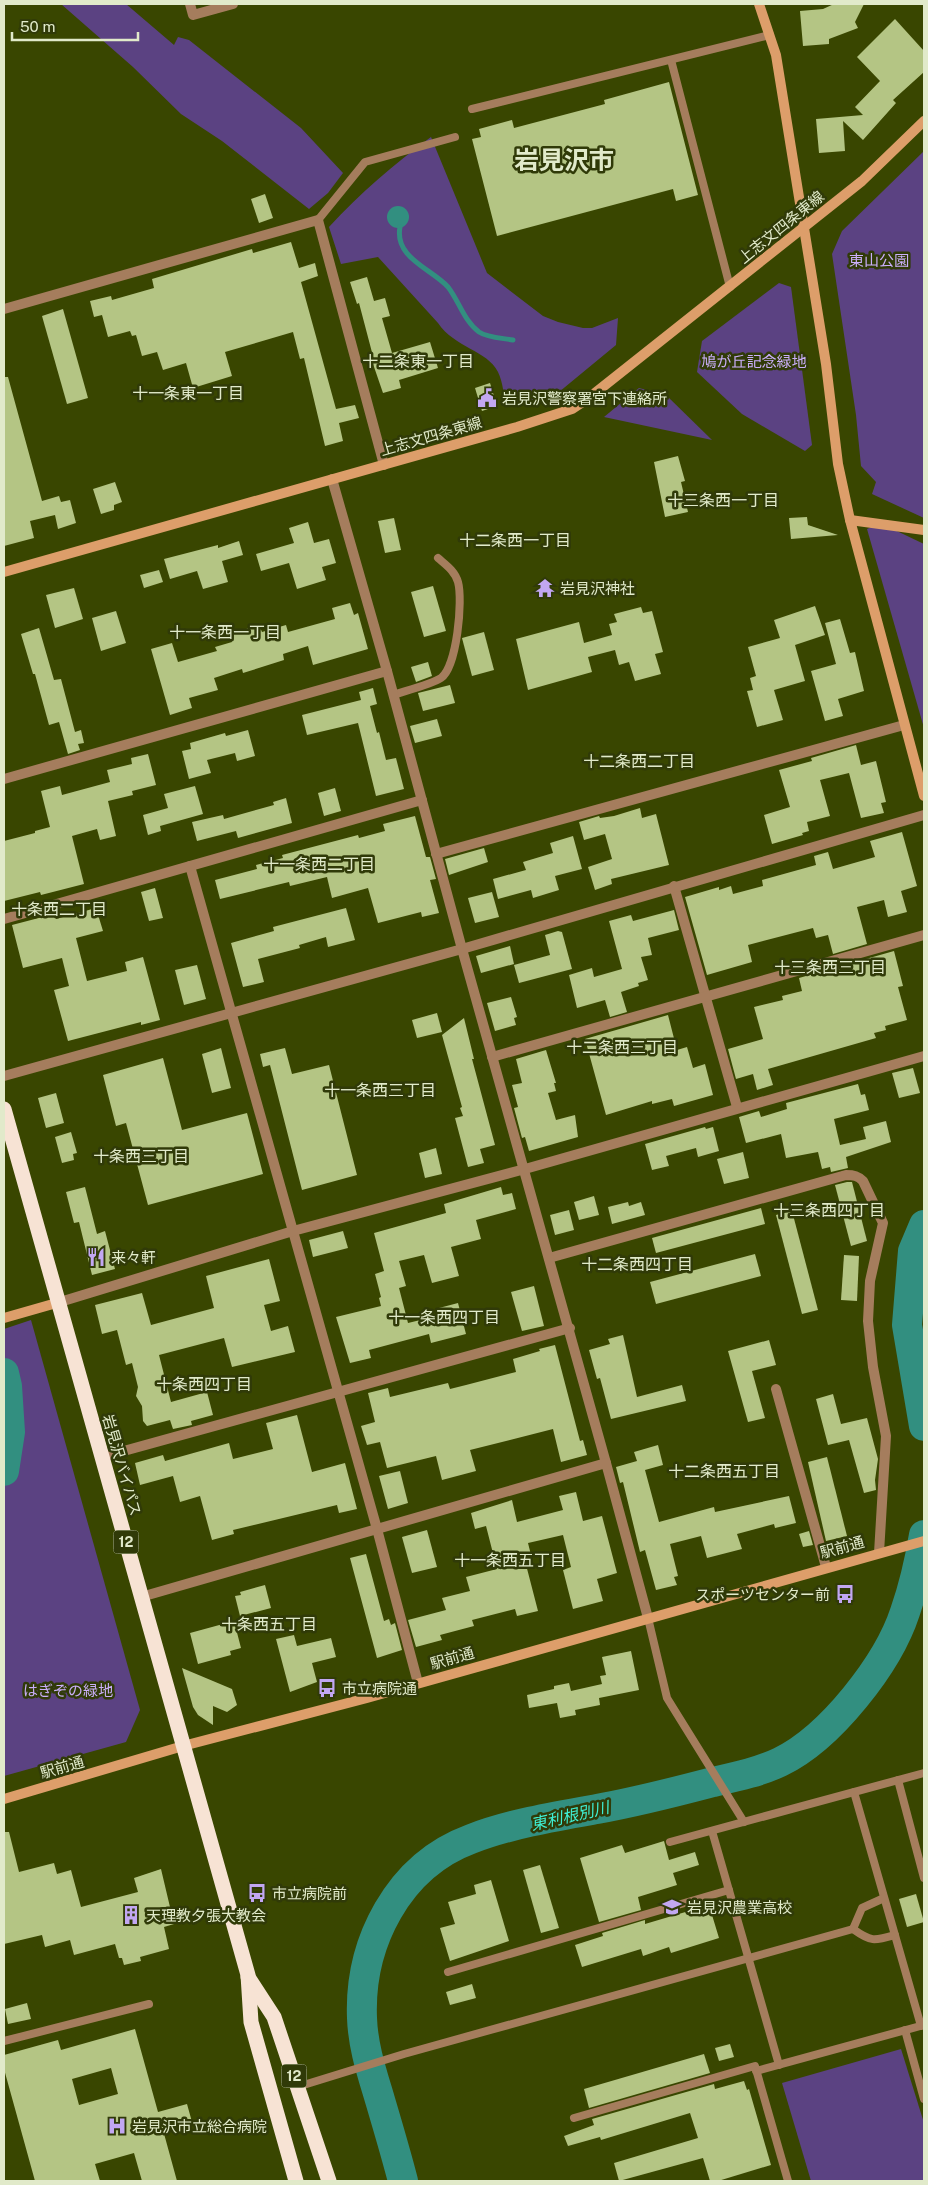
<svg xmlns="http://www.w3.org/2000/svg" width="928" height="2185" font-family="'Public Sans','Noto Sans JP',sans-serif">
	<rect width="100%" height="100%" fill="#394600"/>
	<!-- green -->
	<g fill="#5b4282">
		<polygon points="61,4 126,4 174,45 178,37 189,40 301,128 343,173 328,193 309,209 222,141 181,114 133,67"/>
		<path d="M431,137L487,273L543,316L558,322L583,328H592L618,318L616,345L559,392L506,407C504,397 503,382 498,372C487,350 455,348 438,323L378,257L341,264L329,227C360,193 394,164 431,137Z"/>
		<polygon points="924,151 924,518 872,494 876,482 861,466 856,415 832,254 842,231"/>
		<polygon points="779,283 791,287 812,445 805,451 742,414 697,372 702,341"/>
		<polygon points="639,388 666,395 712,440 604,417"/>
		<polygon points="880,523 924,544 924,728 867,529"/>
		<polygon points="31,1320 140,1710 126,1742 4,1776 4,1329"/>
		<polygon points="901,2049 924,2123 924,2181 811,2181 782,2083"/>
	</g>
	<!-- water -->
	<circle fill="#328f80" cx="398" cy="217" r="11"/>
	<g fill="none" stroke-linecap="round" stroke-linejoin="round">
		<!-- stream -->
		<path stroke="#328f80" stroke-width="5" d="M400,227C394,258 432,269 448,287C459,301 464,321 479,332C488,338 503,338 513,340"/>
		<!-- river -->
		<g stroke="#328f80" stroke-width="30">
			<polyline points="924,1225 913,1251 907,1325 924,1426"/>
			<polyline points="4,1373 7,1386 10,1432 4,1471"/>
			<path d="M403,2181C396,2154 388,2127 380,2100C372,2073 363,2047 362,2018C359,1943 398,1866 471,1839C509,1824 557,1816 597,1809C636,1802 675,1792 713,1782C735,1777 759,1772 780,1762C830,1738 888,1664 905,1612C913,1589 920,1559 924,1535"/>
		</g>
	</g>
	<!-- building -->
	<g fill="#b4c584" fill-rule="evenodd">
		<polygon points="834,4 864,4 855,22 858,28 829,39 829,44 803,46 800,11 823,9"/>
		<polygon points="895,19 924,51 924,72 893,100 896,103 863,140 843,121 845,151 819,153 816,119 863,115 855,107 880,81 857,57"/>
		<polygon points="669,82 698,195 676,201 673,189 497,236 472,139 481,137 479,129 512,120 514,128 605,104 604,100"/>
		<polygon points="265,194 273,218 259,223 251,199"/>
		<polygon points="291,242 299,268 315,263 318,276 301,282 336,409 355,405 359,418 339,423 343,441 325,446 304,358 300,359 293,332 225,352 232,376 193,388 186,363 163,370 157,352 142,356 136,335 132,336 130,331 108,337 102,315 94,317 90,301 111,296 112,300 154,288 152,279 252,249 253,253"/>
		<polygon points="367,277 374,301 385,298 390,316 382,318 392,353 430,342 438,368 399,380 401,388 383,393 372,361 374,360 359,303 357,304 350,282"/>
		<polygon points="63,309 88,398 67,404 42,316"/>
		<polygon points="4,377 8,377 42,501 59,496 61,502 70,500 76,523 58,529 55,515 30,521 34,538 4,546"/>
		<polygon points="490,383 497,406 482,411 475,388"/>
		<polygon points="678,456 685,481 681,482 688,512 665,517 654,462"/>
		<polygon points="115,482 122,502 114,505 114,510 101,514 93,489"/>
		<polygon points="807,517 808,525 838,535 791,539 789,518"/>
		<polygon points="394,518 401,550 385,553 378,521"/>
		<polygon points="308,522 314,543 329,539 336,563 322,567 326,580 297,589 289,563 261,571 256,554 294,543 289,528"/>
		<polygon points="239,541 243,555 222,561 228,582 203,589 197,571 170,579 164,559 218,545 218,548"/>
		<polygon points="159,570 163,582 144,588 140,575"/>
		<polygon points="433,586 446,631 424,637 411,592"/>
		<polygon points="74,588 83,619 55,628 46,595"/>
		<polygon points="350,603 354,615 358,613 368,649 313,665 308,646 283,654 284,660 243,673 242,669 214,678 218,690 189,698 192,708 170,715 151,649 172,643 178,662 217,651 215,647 232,642 230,634 259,625 262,632 286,625 288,632 335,619 332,608"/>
		<polygon points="815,606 825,635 795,645 805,681 774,690 783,720 757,727 747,691 753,690 750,678 756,676 748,647 780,638 774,620"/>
		<polygon points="641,607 643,613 652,611 663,652 655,654 661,674 635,681 629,662 619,665 615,650 588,657 592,672 528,690 516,639 579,622 584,643 612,635 609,624 617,622 614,614"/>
		<polygon points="116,611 126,643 101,651 92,618"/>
		<polygon points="840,619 850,653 855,652 864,691 838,699 843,716 825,721 811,671 836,664 825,623"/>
		<polygon points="39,628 54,680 61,679 75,732 81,730 84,743 78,744 80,750 68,754 59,722 49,725 35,674 33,674 21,634"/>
		<polygon points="484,632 494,670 472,676 462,638"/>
		<polygon points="428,662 432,676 416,682 411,667"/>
		<polygon points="450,685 455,703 423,711 418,693"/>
		<polygon points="373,688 377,704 370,706 377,733 379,732 386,760 396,758 404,789 376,796 358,723 307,735 302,715 361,700 359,692"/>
		<polygon points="437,719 442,736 415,743 410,726"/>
		<polygon points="248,730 255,756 237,761 235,753 207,760 211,773 189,779 182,751 191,749 190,743 225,733 226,736"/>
		<polygon points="856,745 861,765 876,761 886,802 881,803 884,813 861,818 849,773 820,780 830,816 807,822 809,831 802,833 803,835 772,844 764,815 790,807 779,770 812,761 811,758"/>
		<polygon points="148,754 156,785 132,791 133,795 108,801 116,836 100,840 97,829 72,836 84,884 41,895 40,892 4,901 4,841 35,833 35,831 50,827 41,791 60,786 62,795 110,782 107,770 132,764 131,758"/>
		<polygon points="195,786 203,814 160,826 161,831 148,835 143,815 168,808 164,794"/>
		<polygon points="335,788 341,811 324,816 318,793"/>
		<polygon points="286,798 292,823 238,838 236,831 197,841 192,822 223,815 224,819 274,805 273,802"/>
		<polygon points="640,808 642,818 656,814 669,865 611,879 612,884 595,890 588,867 612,859 605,834 584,840 579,822 599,816 600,818 614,816"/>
		<polygon points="415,816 426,857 430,857 436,879 430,880 439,913 422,917 421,912 378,923 368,888 332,898 327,877 290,886 289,882 220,899 215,880 257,869 256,865 283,858 282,855 358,835 359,838 385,831 383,824"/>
		<polygon points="902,832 917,886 901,891 907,912 888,917 884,900 857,907 867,944 833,954 828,935 816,938 813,928 748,945 752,962 707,975 685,897 719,887 719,890 731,886 733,894 763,886 762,880 816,865 814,856 828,852 833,869 875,857 870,841"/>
		<polygon points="573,836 582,869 555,876 559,890 533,898 531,890 498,899 493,879 526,870 523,862 553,853 550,843"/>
		<polygon points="484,848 488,862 449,875 445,859"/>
		<polygon points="155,888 163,918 149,921 141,892"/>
		<polygon points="492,892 499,917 475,923 468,898"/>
		<polygon points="96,908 103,931 76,938 87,981 127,971 125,962 143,957 160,1020 141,1025 141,1022 68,1041 54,990 69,986 62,958 23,968 12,925 54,914 56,919"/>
		<polygon points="346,908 355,940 328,947 326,937 299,945 300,948 258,959 264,982 243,987 231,943 274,931 273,927"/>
		<polygon points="674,910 679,930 648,938 652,955 641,957 648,980 638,983 639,986 621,992 627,1012 610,1017 605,1000 577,1008 569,975 592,968 594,977 622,969 609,921 631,915 633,921"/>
		<polygon points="558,931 562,932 572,969 519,983 514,965 550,955 545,935"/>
		<polygon points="510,946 514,964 481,973 476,956"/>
		<polygon points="894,951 903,986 898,987 907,1020 885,1026 886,1030 874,1033 876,1038 768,1069 773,1085 757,1090 753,1074 736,1079 728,1049 763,1039 754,1007 783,1000 782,996 802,991 799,978"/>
		<polygon points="197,965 206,999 184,1005 175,970"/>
		<polygon points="511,997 517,1017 514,1018 516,1025 495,1031 487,1003"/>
		<polygon points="437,1013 442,1032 417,1038 412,1020"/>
		<polygon points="668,1015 677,1050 687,1047 693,1068 705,1064 713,1095 674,1106 672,1099 652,1104 652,1101 606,1115 585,1039"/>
		<polygon points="464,1018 474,1059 472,1059 495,1145 480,1149 484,1163 468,1167 455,1118 463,1116 460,1108 462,1107 442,1035"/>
		<polygon points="221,1048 231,1088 212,1093 202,1054"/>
		<polygon points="285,1048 292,1074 329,1065 357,1175 302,1190 270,1065 263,1067 260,1054"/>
		<polygon points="546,1050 556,1083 554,1083 556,1091 548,1093 556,1120 575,1115 578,1137 529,1151 525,1137 522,1138 514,1108 518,1107 512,1085 522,1083 516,1059"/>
		<polygon points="163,1058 182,1130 247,1113 263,1174 148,1205 126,1123 116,1126 103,1075"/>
		<polygon points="913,1068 920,1093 899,1098 892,1073"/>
		<polygon points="858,1084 861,1095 865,1094 869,1110 834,1119 840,1145 866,1139 863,1127 886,1121 891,1142 846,1157 848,1168 831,1172 830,1167 822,1169 818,1152 786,1158 781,1134 746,1143 739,1117 759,1111 761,1117 787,1109 786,1103"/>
		<polygon points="56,1093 64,1123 46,1128 38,1098"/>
		<polygon points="705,1127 706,1129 713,1127 719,1151 698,1157 696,1148 666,1156 669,1166 652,1170 645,1144"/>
		<polygon points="71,1132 77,1153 73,1154 74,1160 62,1163 55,1137"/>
		<polygon points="436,1148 442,1174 425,1178 419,1153"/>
		<polygon points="743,1152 749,1178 724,1184 717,1159"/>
		<polygon points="847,1182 852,1182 867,1241 851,1246 835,1185"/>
		<polygon points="85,1187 97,1234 105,1231 115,1269 92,1275 79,1222 74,1223 66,1192"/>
		<polygon points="501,1187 503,1195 512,1193 516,1209 476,1220 481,1239 451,1247 459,1276 432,1283 424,1255 399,1261 406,1286 399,1288 408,1323 441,1315 439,1308 458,1303 466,1334 431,1343 429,1334 369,1350 371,1358 350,1363 336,1317 381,1306 379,1298 381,1297 375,1274 384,1271 374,1233 446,1213 444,1204"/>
		<polygon points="594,1196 599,1215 579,1220 574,1202"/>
		<polygon points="628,1202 629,1206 641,1202 645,1215 612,1224 608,1207"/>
		<polygon points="761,1208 765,1224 656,1253 652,1238"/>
		<polygon points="569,1210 574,1230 555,1235 550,1215"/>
		<polygon points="792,1211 818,1310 802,1314 776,1215"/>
		<polygon points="343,1231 348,1248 313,1257 309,1240"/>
		<polygon points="755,1254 761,1276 656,1304 650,1282"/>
		<polygon points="844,1255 859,1256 857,1301 841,1300"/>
		<polygon points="269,1259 280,1301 264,1305 271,1331 288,1326 295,1352 232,1367 224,1338 159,1355 171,1402 207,1392 213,1415 191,1421 192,1425 173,1429 170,1420 147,1426 143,1421 142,1406 136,1396 138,1387 132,1363 126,1365 117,1330 102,1334 95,1305 142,1293 151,1325 214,1308 206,1276"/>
		<polygon points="534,1286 544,1326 522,1331 511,1292"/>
		<polygon points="623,1335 637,1397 682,1385 686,1401 611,1419 600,1378 597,1379 589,1350 610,1344 608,1339"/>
		<polygon points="769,1340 776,1365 752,1371 765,1418 748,1422 728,1351"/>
		<polygon points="555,1345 580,1441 583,1440 587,1455 561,1462 553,1429 470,1450 476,1471 442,1480 436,1456 387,1468 380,1442 367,1445 361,1426 375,1422 368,1393 388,1388 390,1397 448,1383 450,1389 466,1385 516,1372 513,1359 540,1351 539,1349"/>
		<polygon points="833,1394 841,1424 867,1418 878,1459 875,1480 876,1490 864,1493 849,1440 828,1445 816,1399"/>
		<polygon points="297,1415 312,1472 345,1463 357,1509 339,1513 337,1505 233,1530 234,1534 212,1540 200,1496 180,1502 173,1476 140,1485 135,1463 163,1455 165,1461 229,1443 233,1459 273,1449 266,1423"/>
		<polygon points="658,1445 663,1465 645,1470 659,1522 714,1507 715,1512 789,1496 796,1523 775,1528 774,1524 737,1534 742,1549 707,1558 701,1536 670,1544 678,1576 674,1577 677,1585 656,1590 645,1550 640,1552 623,1482 620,1483 616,1467 637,1461 634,1452"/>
		<polygon points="827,1457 847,1536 826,1541 808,1462"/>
		<polygon points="400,1471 408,1503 388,1509 379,1476"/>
		<polygon points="576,1492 583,1521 602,1516 617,1573 597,1579 603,1601 573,1609 563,1570 571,1567 563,1535 528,1543 531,1555 524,1557 538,1611 517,1616 515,1609 472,1620 474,1626 440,1635 442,1640 416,1647 408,1620 446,1610 442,1598 470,1591 466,1577 497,1569 486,1526 475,1529 471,1513 512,1500 517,1522 563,1510 559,1496"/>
		<polygon points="427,1530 437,1567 412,1573 402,1537"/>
		<polygon points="809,1531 813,1545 803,1547 799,1534"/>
		<polygon points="366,1554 384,1621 389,1619 391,1625 395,1623 402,1650 377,1658 350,1558"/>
		<polygon points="265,1585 271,1608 240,1616 235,1596 241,1595 240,1592"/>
		<polygon points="234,1621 241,1648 230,1651 231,1655 198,1664 190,1633"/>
		<polygon points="294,1635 297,1646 331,1638 336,1657 312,1663 317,1682 290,1692 276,1639"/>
		<polygon points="631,1651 639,1690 599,1698 600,1705 575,1710 576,1715 560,1718 557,1703 529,1708 527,1695 554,1689 554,1686 569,1683 571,1691 602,1684 600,1676 606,1675 602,1657"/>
		<polygon points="182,1668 232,1689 237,1705 227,1712 213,1706 213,1725 198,1715 193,1707"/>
		<polygon points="4,1832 9,1832 19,1872 54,1863 57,1874 71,1870 81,1907 138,1892 134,1878 161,1869 174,1924 164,1927 169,1949 140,1957 141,1961 124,1965 122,1958 119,1958 115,1944 74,1955 70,1940 45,1947 42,1935 4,1944"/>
		<polygon points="664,1841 669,1860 695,1852 699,1865 673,1873 677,1885 638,1897 641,1910 599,1922 580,1858 622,1845 625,1853"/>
		<polygon points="540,1865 559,1928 541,1933 523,1870"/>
		<polygon points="491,1880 509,1941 450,1961 440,1928 455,1924 448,1902 476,1894 474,1885"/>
		<polygon points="916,1894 924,1922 907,1927 899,1899"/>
		<polygon points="709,1905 719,1938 671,1953 669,1947 643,1956 641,1949 582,1967 575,1945 603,1936 602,1933 645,1920 645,1924"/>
		<polygon points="472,1984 476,1998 450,2005 446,1992"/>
		<polygon points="27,2003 31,2019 8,2024 5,2009"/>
		<path d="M135,2029L158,2112L187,2104L192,2122L163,2130L177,2181H142L134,2153L95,2164L100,2181H35L4,2069V2055L58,2040L61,2050ZM111,2068L118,2094L79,2105L72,2079Z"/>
		<polygon points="730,2044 734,2057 719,2061 715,2048"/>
		<polygon points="704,2054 710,2073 589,2108 584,2089"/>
		<polygon points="744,2081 747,2090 749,2089 771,2165 718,2181 710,2181 703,2158 619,2181 614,2163 698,2138 690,2113 601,2140 600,2137 568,2146 564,2136 594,2125 592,2119 714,2084 715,2089"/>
	</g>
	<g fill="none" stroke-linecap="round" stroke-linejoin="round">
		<!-- lane -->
		<g stroke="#a57d5d" stroke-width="8">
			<polyline points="671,60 730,287"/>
			<polyline points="472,109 770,35"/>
			<polyline points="318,220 365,162 455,137"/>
			<path d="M393,695C405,691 432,684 441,678C457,667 463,600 458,582C455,571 446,565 438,558"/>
			<polyline points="648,1618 667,1698 744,1822"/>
			<polyline points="898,1780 924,1878"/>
			<polyline points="854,1792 921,2026"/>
			<polyline points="712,1831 779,2065"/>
			<polyline points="670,1842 924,1773"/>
			<polyline points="853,1929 862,1908 884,1898"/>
			<path d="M853,1929C871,1942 874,1941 895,1935"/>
			<polyline points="448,1972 729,1890"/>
			<polyline points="905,2030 924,2099"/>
			<polyline points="4,2041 149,2004"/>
			<polyline points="756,2071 924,2025"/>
			<polyline points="297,2087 404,2054 853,1929"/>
			<polyline points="574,2118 755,2066 788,2181"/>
		</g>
		<!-- street -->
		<g stroke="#a57d5d" stroke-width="10">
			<polyline points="190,4 193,15 233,4"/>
			<polyline points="4,309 318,220 384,465"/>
			<polyline points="4,779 387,671"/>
			<polyline points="436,854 904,725"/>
			<polyline points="190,866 377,1529 418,1683"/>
			<polyline points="674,886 737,1107"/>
			<polyline points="4,919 422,800"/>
			<polyline points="492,1057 924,935"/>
			<polyline points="4,1076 462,949 387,671 332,479"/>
			<path d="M549,1258L846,1175C854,1175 858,1176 863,1181L883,1223L870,1281L868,1321L873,1367L886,1436L879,1553"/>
			<polyline points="60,1302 293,1231 525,1169 924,1056"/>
			<polyline points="776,1389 826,1567"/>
			<polyline points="102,1457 570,1328"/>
			<polyline points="606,1463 462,949 924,815"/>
			<polyline points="141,1597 606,1463 648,1618"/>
		</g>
		<!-- secondary -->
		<g stroke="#dd9e6a" stroke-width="10">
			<polyline points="759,4 776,55 826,364 838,464 850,520 924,796"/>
			<polyline points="850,520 924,530"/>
			<polyline points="4,572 517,427 572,409 590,397 862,181 924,121"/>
			<polyline points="4,1318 60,1302"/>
			<polyline points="4,1799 183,1746 367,1698 924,1541"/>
		</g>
		<!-- highway -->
		<g stroke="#f7e3d4" stroke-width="15">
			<polyline points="4,1109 248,1975 251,2022 296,2181"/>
			<polyline points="248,1977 274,2017 329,2181"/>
		</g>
	</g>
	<!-- icons -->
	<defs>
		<g id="civic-bare" transform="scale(1.5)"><path d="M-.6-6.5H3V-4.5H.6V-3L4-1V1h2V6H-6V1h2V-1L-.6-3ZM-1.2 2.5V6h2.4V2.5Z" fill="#c2a7f2" stroke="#303a08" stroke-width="2.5" paint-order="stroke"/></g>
		<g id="temple-bare" transform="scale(1.5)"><path d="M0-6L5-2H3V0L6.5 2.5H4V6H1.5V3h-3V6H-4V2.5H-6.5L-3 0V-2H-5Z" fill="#c2a7f2" stroke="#303a08" stroke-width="2.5" paint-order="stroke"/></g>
		<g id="restaurant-bare" transform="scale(1.5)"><path d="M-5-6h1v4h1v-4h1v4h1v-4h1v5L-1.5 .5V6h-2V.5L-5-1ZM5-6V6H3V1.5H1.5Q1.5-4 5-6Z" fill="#c2a7f2" stroke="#303a08" stroke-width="2.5" paint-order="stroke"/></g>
		<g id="bus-bare" transform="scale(1.5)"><path d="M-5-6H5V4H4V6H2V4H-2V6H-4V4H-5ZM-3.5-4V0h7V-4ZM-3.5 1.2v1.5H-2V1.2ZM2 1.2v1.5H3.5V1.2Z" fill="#c2a7f2" stroke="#303a08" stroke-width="2.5" paint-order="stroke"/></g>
		<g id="school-bare" transform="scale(1.5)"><path d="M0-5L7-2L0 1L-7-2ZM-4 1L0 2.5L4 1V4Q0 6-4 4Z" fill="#c2a7f2" stroke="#303a08" stroke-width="2.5" paint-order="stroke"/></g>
		<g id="building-bare" transform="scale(1.5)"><path d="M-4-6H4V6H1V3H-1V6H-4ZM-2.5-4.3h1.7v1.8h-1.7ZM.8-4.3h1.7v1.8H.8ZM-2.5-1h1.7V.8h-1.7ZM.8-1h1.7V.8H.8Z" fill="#c2a7f2" stroke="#303a08" stroke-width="2.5" paint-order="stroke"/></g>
		<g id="hospital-bare" transform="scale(1.5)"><path d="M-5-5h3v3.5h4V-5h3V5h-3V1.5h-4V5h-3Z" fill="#c2a7f2" stroke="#303a08" stroke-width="2.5" paint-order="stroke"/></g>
	</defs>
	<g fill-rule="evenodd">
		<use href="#civic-bare" x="487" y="398"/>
		<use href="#temple-bare" x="545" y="588"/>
		<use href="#restaurant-bare" x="96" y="1257"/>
		<use href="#bus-bare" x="845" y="1594"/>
		<use href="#bus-bare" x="327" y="1688"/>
		<use href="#bus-bare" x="257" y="1893"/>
		<use href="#school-bare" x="672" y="1907"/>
		<use href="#building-bare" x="131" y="1915"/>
		<use href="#hospital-bare" x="117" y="2126"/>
	</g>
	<g text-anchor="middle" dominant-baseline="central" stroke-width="5" stroke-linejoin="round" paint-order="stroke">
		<!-- shield labels -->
		<g fill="#303a08" stroke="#acb590" stroke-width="1">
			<rect x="113.5" y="1530.5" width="25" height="23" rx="4"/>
			<rect x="281.5" y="2064.5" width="25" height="23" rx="4"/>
		</g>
		<g font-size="14" font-weight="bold" fill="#e1eaca">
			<text x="126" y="1542">12</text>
			<text x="294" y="2076">12</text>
		</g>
		<!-- street labels -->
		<g font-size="15" fill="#e1eaca" stroke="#303a08">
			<text transform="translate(781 227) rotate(-39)">上志文四条東線</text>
			<text transform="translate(431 436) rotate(-16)">上志文四条東線</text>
			<text transform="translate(122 1465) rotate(74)">岩見沢バイパス</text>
			<text transform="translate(842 1547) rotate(-15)">駅前通</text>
			<text transform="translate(452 1658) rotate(-16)">駅前通</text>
			<text transform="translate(62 1767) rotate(-16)">駅前通</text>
		</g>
		<!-- park labels -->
		<g font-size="15" fill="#caaffa" stroke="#303a08">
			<text x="879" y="260">東山公園</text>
			<text x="754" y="361">鳩が丘記念緑地</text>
			<text x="68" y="1690">はぎぞの緑地</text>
		</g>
		<!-- poi labels -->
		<g font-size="15" fill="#e1eaca" stroke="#303a08" text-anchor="start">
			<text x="502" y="398">岩見沢警察署宮下連絡所</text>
			<text x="560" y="588">岩見沢神社</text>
			<text x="111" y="1257">来々軒</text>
			<text x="830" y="1594" text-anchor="end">スポーツセンター前</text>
			<text x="342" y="1688">市立病院通</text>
			<text x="272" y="1893">市立病院前</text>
			<text x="687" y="1907">岩見沢農業高校</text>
			<text x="146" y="1915">天理教夕張大教会</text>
			<text x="132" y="2126">岩見沢市立総合病院</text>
		</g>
		<!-- neighbourhood labels -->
		<g font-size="16" fill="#e1eaca" stroke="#303a08">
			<text x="418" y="361">十二条東一丁目</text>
			<text x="188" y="393">十一条東一丁目</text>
			<text x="723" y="500">十三条西一丁目</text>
			<text x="515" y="540">十二条西一丁目</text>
			<text x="225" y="632">十一条西一丁目</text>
			<text x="639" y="761">十二条西二丁目</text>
			<text x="319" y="864">十一条西二丁目</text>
			<text x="59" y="909">十条西二丁目</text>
			<text x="830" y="967">十三条西三丁目</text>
			<text x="622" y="1047">十二条西三丁目</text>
			<text x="380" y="1090">十一条西三丁目</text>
			<text x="141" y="1156">十条西三丁目</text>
			<text x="829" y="1210">十三条西四丁目</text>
			<text x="637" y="1264">十二条西四丁目</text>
			<text x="444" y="1317">十一条西四丁目</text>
			<text x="204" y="1384">十条西四丁目</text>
			<text x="724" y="1471">十二条西五丁目</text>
			<text x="510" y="1560">十一条西五丁目</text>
			<text x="269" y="1624">十条西五丁目</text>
		</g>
		<!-- water labels -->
		<g font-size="16" font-style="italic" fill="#3ff0d6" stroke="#303a08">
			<text transform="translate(570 1816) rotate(-13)">東利根別川</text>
		</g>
		<!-- town labels -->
		<g font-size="25" font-weight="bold" fill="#e1eaca" stroke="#303a08">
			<text x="564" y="160">岩見沢市</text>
		</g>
	</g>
	<!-- border -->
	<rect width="928" height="2185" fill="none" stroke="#e1eaca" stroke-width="10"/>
	<!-- scale -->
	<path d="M12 32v8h126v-8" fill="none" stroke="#e1eaca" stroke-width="2.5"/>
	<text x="20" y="32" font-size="15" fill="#e1eaca" stroke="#303a08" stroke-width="4" paint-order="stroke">50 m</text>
</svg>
